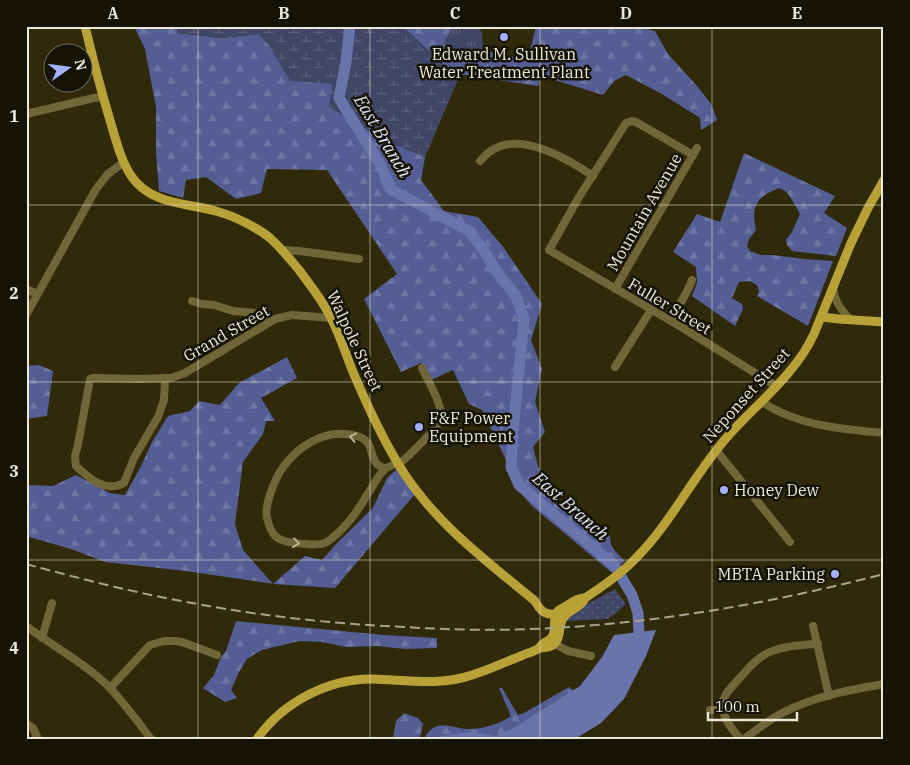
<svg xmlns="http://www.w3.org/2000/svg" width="910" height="765" font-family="'IBM Plex Serif',serif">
	<defs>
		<pattern id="grass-tufts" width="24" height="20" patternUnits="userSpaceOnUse" patternTransform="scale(1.25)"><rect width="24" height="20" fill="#404665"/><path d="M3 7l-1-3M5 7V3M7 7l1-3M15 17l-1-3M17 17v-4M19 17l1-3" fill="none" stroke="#5c617a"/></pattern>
		<pattern id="forest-firs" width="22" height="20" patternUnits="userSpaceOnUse" patternTransform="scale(1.25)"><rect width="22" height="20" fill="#545e95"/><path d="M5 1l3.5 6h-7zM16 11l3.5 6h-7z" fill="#6d75a3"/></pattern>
		<pattern id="wetland-marsh" width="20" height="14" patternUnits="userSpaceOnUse" patternTransform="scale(1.25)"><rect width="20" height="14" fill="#404665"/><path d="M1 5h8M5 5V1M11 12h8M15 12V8" fill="none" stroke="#5c617a"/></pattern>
		<pattern id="park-dots" width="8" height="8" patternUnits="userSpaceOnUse" patternTransform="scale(1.25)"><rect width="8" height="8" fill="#404665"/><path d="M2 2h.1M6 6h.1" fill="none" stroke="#5c617a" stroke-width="1.8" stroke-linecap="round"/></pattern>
	</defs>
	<rect width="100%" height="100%" fill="#302a0a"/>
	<!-- grass -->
	<polygon fill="url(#grass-tufts)" points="453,26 478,26 482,33 483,50 454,54 444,43"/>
	<!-- forest -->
	<g fill="url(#forest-firs)">
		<path d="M134,26H177L178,33L221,38L259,34L268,44L333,84L382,139L425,157L421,180L444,211L478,217L504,248L542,304L531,340L542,369L535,402L545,432L533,447L538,466L552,502L604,529C614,537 608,541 613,548C616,553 621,557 625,561L611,572L532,506L515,486L506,460L482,410L469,404L453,370L431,380L421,363L401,372L364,299L397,274L327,170L267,169L261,193L236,199L206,177L186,180L183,198L159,191L156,152V107L145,49Z"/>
		<polygon points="402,26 453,26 444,43 454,54 483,50 528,60 536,26 636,26 655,31 668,54 697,86 711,104 717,120 701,130 700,118 662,94 626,75 614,81 603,95 542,76 538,86 452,73"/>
		<path d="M744,153L835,196L824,213L847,228L836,256L792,251L787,245L786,240L792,232L800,214C798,210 789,194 786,192C784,190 781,189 779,188C756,197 751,206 756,230L749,239L747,246L750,251L761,255H773L804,259L833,261L808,326L757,296L759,291L757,285L750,281L739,282L732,298L742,304L743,309L735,326L692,296L697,283L696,267L673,252L697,214L720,222Z"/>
		<polygon points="287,357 297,378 261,398 275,421 266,421 263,434 243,462 235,524 243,550 273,584 305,556 322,560 336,544 373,508 387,478 397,469 415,494 335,588 274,584 186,571 105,562 74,550 26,536 26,485 53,486 76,475 110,493 125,495 142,464 152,442 168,416 190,411 199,401 220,405 239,383"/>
		<polygon points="39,365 53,371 47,416 26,419 26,366"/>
		<polygon points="236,621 384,635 437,638 437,648 405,649 377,646 346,647 322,642 300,641 262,650 247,659 239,672 231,690 237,698 225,702 203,688 214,675 221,657 226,651"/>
		<path d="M569,687L576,693L510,739H393L396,721L404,713L418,718L423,724L420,737L424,739C426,735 430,729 435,727C444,723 457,728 466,729C479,730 501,724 511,716L499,688H502L518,715L524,713Z"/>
	</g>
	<!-- wetland -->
	<polygon fill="url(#wetland-marsh)" points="177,26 402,26 452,73 460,75 425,157 382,139 329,107 332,84 290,81 268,44 259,34 221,38 178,33"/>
	<!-- park -->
	<polygon fill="url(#park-dots)" points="615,589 626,604 615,614 607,619 566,621 573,612"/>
	<!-- water -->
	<polygon fill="#6974ac" points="656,630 646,656 624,699 601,723 575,739 436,739 442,736 470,732 495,736 512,729 580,686 602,657 614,635"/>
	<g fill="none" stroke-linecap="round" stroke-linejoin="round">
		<!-- river -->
		<polyline stroke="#6974ac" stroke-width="11" points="350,26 346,62 339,98 381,166 390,189 469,231 485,252 496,271 516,296 524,319 513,431 511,467 519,485 614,565 632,595 638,613 639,635 633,645"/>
		<!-- minor -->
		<g stroke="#706638" stroke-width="8">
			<polyline points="26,114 94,98 103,97"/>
			<polyline points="693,155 636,122 632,121 626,123 579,197 549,250 678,325 776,386"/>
			<path d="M480,161C484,157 487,153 492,150C522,131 568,159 593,176"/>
			<polyline points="283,250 299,251 359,259"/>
			<path d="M833,288C835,302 841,310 851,320"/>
			<polyline points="26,289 37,294"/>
			<polyline points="615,289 697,148"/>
			<polyline points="192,301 202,304 214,305 233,311 256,313 264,316 270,322"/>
			<polyline points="26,315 96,189 108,174 124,162"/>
			<path d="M670,320C677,308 688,293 692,280"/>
			<polyline points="615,367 651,310"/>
			<path d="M165,378L164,400L158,417L134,458L124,483C105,493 90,479 76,466L75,456L78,445L90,379L93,378L142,379L165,378H171L185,373L275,319L292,315L332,318"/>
			<path d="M762,402C798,426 842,429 884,433"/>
			<polyline points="716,450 790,542"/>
			<path d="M385,469C383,467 380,467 378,465C368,456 376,442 357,436C318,425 282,457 271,492C268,500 265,509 267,518C271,536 277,541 295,543C304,544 316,546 325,543C329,541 333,537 337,534C349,523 359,509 367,495C373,486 377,477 384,470C389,465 395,465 401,462C407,458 438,427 440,421C445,408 428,381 422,368"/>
			<path d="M26,626C54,647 85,663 110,688C125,704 138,722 151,739"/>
			<polyline points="813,626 829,696"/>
			<polyline points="42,638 52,603"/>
			<polyline points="555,644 568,651 591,656"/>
			<polyline points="110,688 150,645 164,641 175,641 182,642 217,655"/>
			<polyline points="710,710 723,710"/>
			<polyline points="26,723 33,728 38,739"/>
			<path d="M740,739C733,730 724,720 723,709C721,697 729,690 736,682C745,673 753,661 764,655C779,646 801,645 818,644"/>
			<path d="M744,739C756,730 769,720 782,713C814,696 850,690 884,684"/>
		</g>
		<!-- major -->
		<g stroke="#b8a137" stroke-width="9">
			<path d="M85,26C93,60 102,94 112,127C117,144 122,163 132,177C151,205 189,203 219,212C234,216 258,228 270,238C281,248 290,259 299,270C311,286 322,299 331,318C341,337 347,359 356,379C368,407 381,435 397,462C431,520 483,558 535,601C538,607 544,615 552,614"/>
			<polyline points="822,317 839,319 884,322"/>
			<path d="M539,648C544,648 547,648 551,646C563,640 557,625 564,617C570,609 582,607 585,598C603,586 621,574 636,558C672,522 694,474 728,436C733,430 738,425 744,419C769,394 799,367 814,334L851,243L868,208L884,180"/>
			<path d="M257,739C283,702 329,678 374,679C406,680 441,686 472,675C489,670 505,662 521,656C527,653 534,652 539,648C540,647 542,644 544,643C545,642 550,640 550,639C558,634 551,619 558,611C561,608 565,607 568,605C573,601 578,598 585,598"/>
		</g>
		<!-- rail -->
		<g stroke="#a8a38c" stroke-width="2" stroke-dasharray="10 5" stroke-linecap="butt">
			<path d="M26,564C81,579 136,593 192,603C262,616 333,624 404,627C453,630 503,631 553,628C665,622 775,602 884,574"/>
			<polyline points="882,739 884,735"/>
		</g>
	</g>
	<!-- one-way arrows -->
	<defs><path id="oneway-chevron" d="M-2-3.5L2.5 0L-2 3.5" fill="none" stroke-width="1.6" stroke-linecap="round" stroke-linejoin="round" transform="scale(1.25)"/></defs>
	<g stroke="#bab497">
		<use href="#oneway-chevron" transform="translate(353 437) rotate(-167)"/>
		<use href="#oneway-chevron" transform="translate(296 543) rotate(7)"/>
	</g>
	<!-- grid -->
	<path fill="none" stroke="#ece8d6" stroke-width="1" stroke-opacity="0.55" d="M198,26V739M370,26V739M540,26V739M712,26V739M26,205H884M26,382H884M26,560H884"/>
	<!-- markers -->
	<g fill="#a3b2fd" stroke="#151206" stroke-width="2">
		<circle cx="504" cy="37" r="5"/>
		<circle cx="419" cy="427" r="5"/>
		<circle cx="724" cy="490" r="5"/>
		<circle cx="835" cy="574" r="5"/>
	</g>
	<g text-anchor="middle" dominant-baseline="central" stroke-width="5" stroke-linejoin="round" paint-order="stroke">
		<!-- poi labels -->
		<g font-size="16" fill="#ece8d6" stroke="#151206" text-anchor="start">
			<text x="504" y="54" text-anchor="middle">Edward M. Sullivan<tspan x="504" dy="18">Water Treatment Plant</tspan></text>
			<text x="429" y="418">F&amp;F Power<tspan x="429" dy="18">Equipment</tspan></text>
			<text x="734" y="490">Honey Dew</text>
			<text x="825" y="574" text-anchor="end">MBTA Parking</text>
		</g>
		<!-- street labels -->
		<g font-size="16" fill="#ece8d6" stroke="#151206">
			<text transform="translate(644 212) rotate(-60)">Mountain Avenue</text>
			<text transform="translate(670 306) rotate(31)">Fuller Street</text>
			<text transform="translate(226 333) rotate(-30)">Grand Street</text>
			<text transform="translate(355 341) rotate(65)">Walpole Street</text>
			<text transform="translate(746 395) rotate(-48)">Neponset Street</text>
		</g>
		<!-- water labels -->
		<g font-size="18" font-style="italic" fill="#dde1f2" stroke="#151206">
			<text transform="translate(383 136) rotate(59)">East Branch</text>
			<text transform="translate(571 506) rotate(41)">East Branch</text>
		</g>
	</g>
	<!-- border -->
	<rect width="910" height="765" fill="none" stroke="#151206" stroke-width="55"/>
	<!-- north arrow -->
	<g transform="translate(68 68) rotate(76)"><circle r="24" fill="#151206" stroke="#6b6859"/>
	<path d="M0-4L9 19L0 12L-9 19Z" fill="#a3b2fd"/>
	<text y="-8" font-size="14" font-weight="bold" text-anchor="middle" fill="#ece8d6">N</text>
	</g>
	<!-- scale -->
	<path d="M708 712v8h89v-8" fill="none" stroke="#ece8d6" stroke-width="2.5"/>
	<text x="715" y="712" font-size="15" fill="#ece8d6" stroke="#151206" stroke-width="4" paint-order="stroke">100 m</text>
	<rect x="28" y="28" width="854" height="710" fill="none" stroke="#ece8d6" stroke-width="2"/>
	<g font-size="16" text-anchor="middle" font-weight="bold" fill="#ece8d6">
		<text x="113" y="19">A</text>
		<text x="284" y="19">B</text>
		<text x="455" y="19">C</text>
		<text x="626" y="19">D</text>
		<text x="797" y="19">E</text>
		<text x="14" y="122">1</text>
		<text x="14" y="299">2</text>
		<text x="14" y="477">3</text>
		<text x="14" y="654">4</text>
	</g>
</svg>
